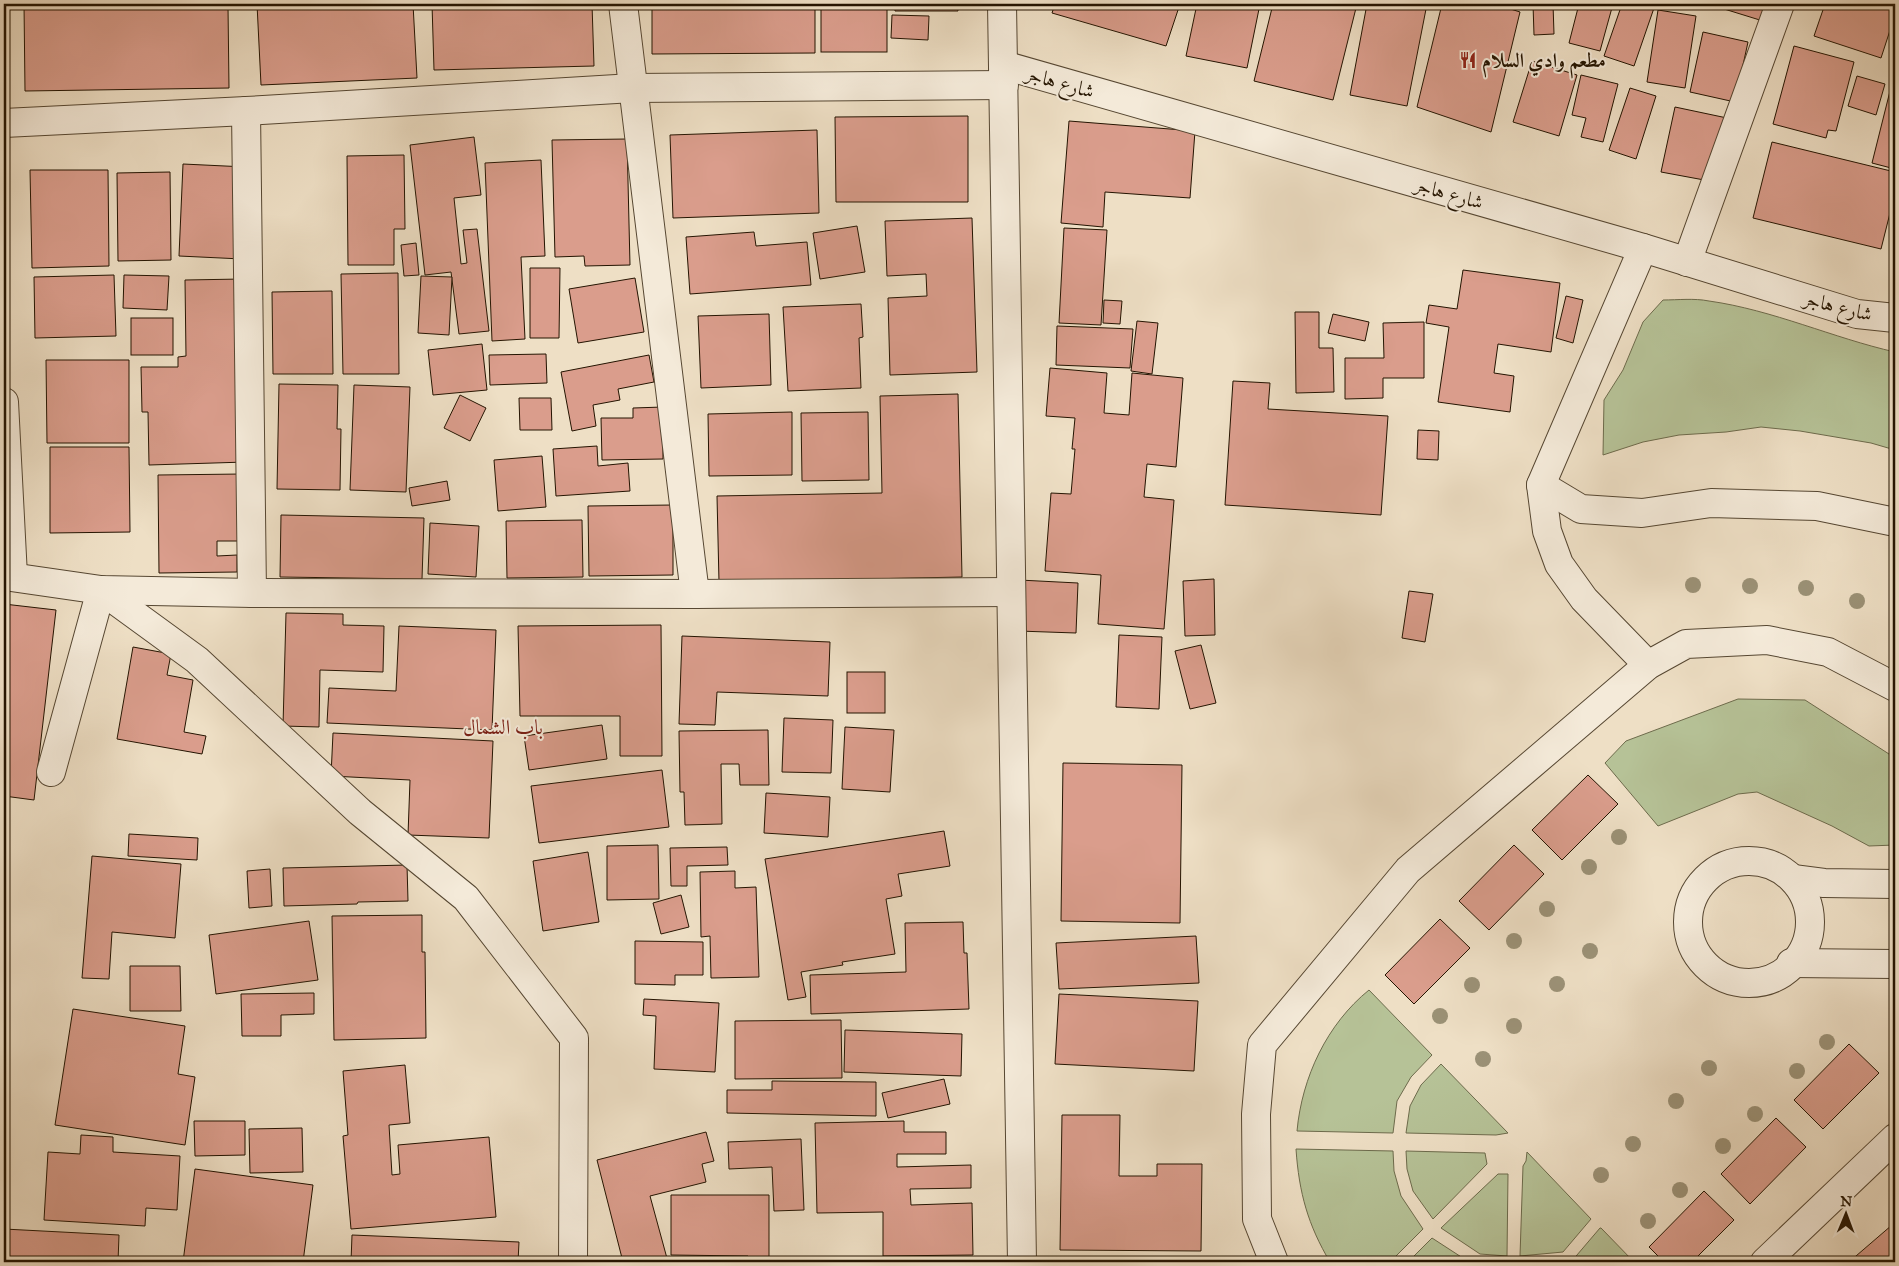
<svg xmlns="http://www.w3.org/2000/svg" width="1899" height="1266" font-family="'IM FELL Great Primer',Amiri,serif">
	<rect width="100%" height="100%" fill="#eedfc5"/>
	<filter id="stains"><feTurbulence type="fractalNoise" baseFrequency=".004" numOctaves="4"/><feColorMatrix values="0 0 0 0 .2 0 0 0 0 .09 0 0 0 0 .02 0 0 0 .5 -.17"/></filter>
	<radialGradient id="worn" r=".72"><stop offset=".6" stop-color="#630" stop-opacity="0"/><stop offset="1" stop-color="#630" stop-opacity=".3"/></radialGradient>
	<!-- green -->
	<g fill="#b6c297" stroke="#6d6b4c">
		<path d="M1663,300C1678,300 1694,298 1709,301C1773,310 1833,338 1895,352V450L1871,443L1800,431L1761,427L1726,432L1679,435L1643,442L1603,455L1604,400L1623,370L1643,322Z"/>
		<polygon points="1738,699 1805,700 1889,754 1895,761 1895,845 1869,846 1832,826 1757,792 1738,794 1658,826 1605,763 1626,741"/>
		<path d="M1369,990L1432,1055L1411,1077L1397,1101L1393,1133L1297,1131C1302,1077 1327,1024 1369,990Z"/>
		<polygon points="1441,1064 1508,1133 1496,1135 1406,1133 1410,1106 1421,1085"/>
		<path d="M1296,1149L1393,1151L1394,1171L1401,1196L1423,1229L1390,1262H1330C1308,1225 1299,1193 1296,1149Z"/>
		<polygon points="1406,1151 1485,1153 1487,1164 1433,1219 1413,1191 1407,1169"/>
		<polygon points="1527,1152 1591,1219 1563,1252 1520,1256 1523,1166 1526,1161"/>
		<polygon points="1498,1174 1508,1174 1507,1256 1480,1254 1441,1228"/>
		<polygon points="1600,1228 1601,1228 1634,1262 1571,1262"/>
		<polygon points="1432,1238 1469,1262 1408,1262"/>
	</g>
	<!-- building -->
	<g fill="#da9d8c" stroke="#241401">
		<polygon points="24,4 226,4 226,7 228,7 229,88 25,91"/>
		<polygon points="257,4 413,4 417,78 261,85"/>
		<polygon points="432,4 592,4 594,66 434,70"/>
		<polygon points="652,4 815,4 815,53 652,54"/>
		<rect x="821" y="4" width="66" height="48"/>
		<polygon points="895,4 957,4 958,11 895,11"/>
		<polygon points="1055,4 1180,4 1166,46 1052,13"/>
		<polygon points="1197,4 1260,4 1247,68 1186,56"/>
		<polygon points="1273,4 1357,4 1333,100 1254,81"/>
		<polygon points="1367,4 1427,4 1407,106 1350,95"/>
		<polygon points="1442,4 1495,4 1520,12 1491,132 1417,107"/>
		<polygon points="1533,4 1553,4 1554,34 1534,35"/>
		<polygon points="1579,4 1613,4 1600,51 1569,43"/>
		<polygon points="1622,4 1640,4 1654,8 1634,66 1604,56"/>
		<polygon points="1708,4 1768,4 1763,21"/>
		<polygon points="1825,4 1895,4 1895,15 1881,58 1814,36"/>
		<polygon points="1658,10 1696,16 1685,88 1647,82"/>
		<polygon points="892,15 929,16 928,40 891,38"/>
		<polygon points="1703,32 1748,42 1735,102 1690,92"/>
		<polygon points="1794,46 1854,62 1836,131 1828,130 1826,138 1773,124"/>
		<polygon points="1532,61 1577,75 1559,136 1513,122"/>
		<polygon points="1581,75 1618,84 1603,142 1581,137 1586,118 1572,115"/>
		<polygon points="1857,76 1885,84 1876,115 1848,106"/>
		<polygon points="1891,87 1895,88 1895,169 1872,163"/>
		<polygon points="1630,88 1656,96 1636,159 1609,150"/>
		<polygon points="1675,107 1727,118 1715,182 1661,172"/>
		<polygon points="968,116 968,202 836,202 835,117"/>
		<polygon points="1069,121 1195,131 1190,198 1105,192 1103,227 1061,223"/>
		<polygon points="817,130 819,213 673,218 670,135"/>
		<polygon points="474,137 481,195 454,198 461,264 467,263 463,230 477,229 489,331 459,334 451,272 425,275 410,145"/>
		<polygon points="627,139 630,265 585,266 584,256 555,257 552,140"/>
		<polygon points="1772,142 1895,172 1895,193 1881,249 1753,218"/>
		<polygon points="404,155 405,229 394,229 394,265 348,265 347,156"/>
		<polygon points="541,160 545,256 521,257 525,339 492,341 485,163"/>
		<polygon points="183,164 246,167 242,259 179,256"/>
		<polygon points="30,170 108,170 109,266 32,268"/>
		<polygon points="170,172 171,260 118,261 117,173"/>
		<polygon points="972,218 977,372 890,375 888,298 927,296 926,274 887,276 885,221"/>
		<polygon points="857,226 865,272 820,279 813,233"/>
		<polygon points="1064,228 1107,230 1101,325 1059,323"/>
		<polygon points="1895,231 1895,243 1891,242"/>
		<polygon points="754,232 756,246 807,242 811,285 690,294 686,237"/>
		<polygon points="416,243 419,275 404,276 401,245"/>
		<polygon points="530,268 560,268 559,338 530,338"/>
		<polygon points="1463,270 1560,283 1551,352 1498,344 1494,373 1514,376 1510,412 1438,402 1449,327 1426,323 1429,305 1457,309"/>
		<polygon points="398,273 399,374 343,374 341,274"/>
		<polygon points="114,275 116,336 35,338 34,277"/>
		<polygon points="124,275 169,276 167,310 123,308"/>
		<polygon points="421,276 452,277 449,335 418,333"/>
		<polygon points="635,278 644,332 578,343 569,289"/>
		<polygon points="242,279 246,462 149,465 148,412 142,412 141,367 178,367 178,357 186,356 185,280"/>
		<polygon points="332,291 333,374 273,374 272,292"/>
		<polygon points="1566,296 1583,300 1573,343 1556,338"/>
		<polygon points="1104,300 1122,301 1120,324 1103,323"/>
		<polygon points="861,304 863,337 859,338 861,388 788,391 783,307"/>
		<polygon points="1295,312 1319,312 1319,348 1333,348 1334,392 1296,393"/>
		<polygon points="769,314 771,385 701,388 698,316"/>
		<polygon points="1333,314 1369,322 1365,341 1328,333"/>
		<rect x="131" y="318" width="42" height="37"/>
		<polygon points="1137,321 1158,323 1152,374 1131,371"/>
		<polygon points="1424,322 1424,378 1383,378 1383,398 1345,399 1345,358 1384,358 1383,323"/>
		<polygon points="1057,326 1133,329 1130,368 1056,365"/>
		<polygon points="482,344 487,390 433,395 428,350"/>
		<polygon points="546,354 547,383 490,385 489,355"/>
		<polygon points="649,355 654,382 618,389 620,400 593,405 596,426 572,431 561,372"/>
		<polygon points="46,360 129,360 129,443 47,443"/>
		<polygon points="1050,368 1107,373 1104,413 1129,415 1132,373 1183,378 1176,467 1147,464 1144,497 1174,500 1164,629 1098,624 1101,575 1045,571 1051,493 1071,494 1075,449 1072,449 1075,418 1046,416"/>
		<polygon points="1233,381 1270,383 1268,409 1388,416 1381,515 1225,505"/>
		<polygon points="279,384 338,385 337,429 341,429 340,490 277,489"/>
		<polygon points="354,385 410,387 406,492 350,490"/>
		<polygon points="958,394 962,577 719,582 717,496 882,493 880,396"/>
		<polygon points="460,395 486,408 470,441 444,428"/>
		<polygon points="519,398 551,398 552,430 520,430"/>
		<polygon points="663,407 663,459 602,460 601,418 633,418 633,408"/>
		<polygon points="792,412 792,475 709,476 708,414"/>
		<polygon points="868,412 869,480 802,481 801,413"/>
		<polygon points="1418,430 1439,431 1438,460 1417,459"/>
		<polygon points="597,446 598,466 628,463 630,491 556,496 553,449"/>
		<polygon points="50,447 129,447 130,532 50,533"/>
		<polygon points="542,456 546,507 498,511 494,460"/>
		<polygon points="242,474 243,541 217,541 217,556 237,555 237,572 159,573 158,475"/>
		<polygon points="447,481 450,500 412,506 409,488"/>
		<polygon points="673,505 673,575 589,576 588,506"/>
		<polygon points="281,515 424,518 422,579 280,577"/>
		<polygon points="582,520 583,577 507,578 506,521"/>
		<polygon points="430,523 479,526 476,577 428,574"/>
		<polygon points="1214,579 1215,635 1185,636 1183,581"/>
		<polygon points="1019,580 1078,583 1076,633 1018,631"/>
		<polygon points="1409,591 1433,594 1425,642 1402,638"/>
		<polygon points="4,604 56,610 34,800 4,796"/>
		<polygon points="286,613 343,614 343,625 384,626 383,672 320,670 319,727 283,726"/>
		<polygon points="661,625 662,756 620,756 620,716 520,716 518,626"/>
		<polygon points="399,626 496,630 492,730 327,723 329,688 396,691"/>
		<polygon points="1119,635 1162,637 1159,709 1116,707"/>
		<polygon points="682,636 830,642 828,696 717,692 715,725 679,724"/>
		<polygon points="1201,645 1216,703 1190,709 1175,651"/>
		<polygon points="133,647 171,654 167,675 193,680 184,732 206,736 202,754 117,739"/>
		<rect x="847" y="672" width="38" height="41"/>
		<polygon points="784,718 833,720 831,773 782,772"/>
		<polygon points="602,725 607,759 529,770 524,736"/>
		<polygon points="845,727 894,730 890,792 842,789"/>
		<polygon points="768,730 769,785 740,785 739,764 721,764 722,824 685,825 684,792 680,792 679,731"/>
		<polygon points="333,733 493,741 489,838 408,835 410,780 331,776"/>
		<polygon points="1063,763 1182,765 1180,923 1061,921"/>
		<polygon points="662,770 669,827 539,843 531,786"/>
		<polygon points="1588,775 1618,804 1562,860 1532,830"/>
		<polygon points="766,793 830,797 828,837 764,833"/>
		<polygon points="944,831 950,866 898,874 902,896 886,899 895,954 842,962 843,965 801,972 806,997 788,1000 765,859"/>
		<polygon points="129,834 198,838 197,860 128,856"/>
		<polygon points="658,845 659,899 607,900 607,846"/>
		<polygon points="1514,845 1544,874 1489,930 1459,901"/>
		<polygon points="727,847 728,865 687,866 687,886 671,886 670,848"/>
		<polygon points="588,852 599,922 543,931 533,861"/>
		<polygon points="92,856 181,864 175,938 112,932 109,979 82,978"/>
		<polygon points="407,865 408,901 358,902 357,904 284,906 283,868"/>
		<polygon points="270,869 272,906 249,908 247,871"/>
		<polygon points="735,871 735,888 756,887 759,977 711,978 710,936 701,937 700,872"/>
		<polygon points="681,895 689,927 661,934 653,903"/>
		<polygon points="422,915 422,952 425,952 426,1038 334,1040 332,916"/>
		<polygon points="1440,919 1470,948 1414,1004 1385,975"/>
		<polygon points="309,921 318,980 216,994 209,935"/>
		<polygon points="963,922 964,953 967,953 969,1009 811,1014 810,975 906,972 905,923"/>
		<polygon points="1196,936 1199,983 1059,989 1056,943"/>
		<polygon points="635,941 703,942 703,975 675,975 675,985 635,984"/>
		<polygon points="130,966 180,966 181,1011 130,1011"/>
		<polygon points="314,993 314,1014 281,1015 281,1036 242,1036 241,994"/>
		<polygon points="1059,994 1198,1001 1194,1071 1055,1064"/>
		<polygon points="644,999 719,1003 715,1072 654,1069 656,1016 643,1015"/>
		<polygon points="73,1009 185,1026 178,1074 195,1077 185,1145 55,1125"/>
		<polygon points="841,1020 842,1078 735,1079 735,1021"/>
		<polygon points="845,1030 962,1034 961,1076 844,1072"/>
		<polygon points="1849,1044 1879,1073 1823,1129 1794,1100"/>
		<polygon points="405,1065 410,1123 389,1125 392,1175 400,1174 398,1145 489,1137 496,1217 351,1229 343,1136 348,1135 343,1071"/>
		<polygon points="944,1079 950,1104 888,1118 882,1093"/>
		<polygon points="772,1081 876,1082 876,1116 727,1113 727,1090 772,1090"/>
		<polygon points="1062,1115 1120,1115 1119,1176 1157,1176 1157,1164 1202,1164 1201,1251 1060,1250"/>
		<polygon points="1776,1118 1806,1147 1750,1204 1721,1174"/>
		<polygon points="194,1121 245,1121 245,1155 195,1156"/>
		<polygon points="904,1121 904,1132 946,1132 946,1154 897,1154 897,1167 971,1165 971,1188 910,1189 911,1205 972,1203 973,1255 883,1256 883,1212 817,1213 815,1123"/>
		<polygon points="302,1128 303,1172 250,1173 249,1129"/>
		<polygon points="706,1132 714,1161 702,1164 706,1182 650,1196 668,1262 623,1262 597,1160"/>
		<polygon points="81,1135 113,1137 113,1152 180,1156 177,1210 146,1208 145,1226 44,1220 48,1152 80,1154"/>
		<polygon points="801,1139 804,1210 774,1211 772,1167 729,1169 728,1142"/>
		<polygon points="195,1169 313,1185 303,1262 183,1262"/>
		<polygon points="1704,1191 1734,1220 1692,1262 1664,1262 1649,1247"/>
		<polygon points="671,1195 769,1195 769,1262 748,1262 748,1256 671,1255"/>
		<polygon points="1892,1225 1895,1229 1895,1262 1849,1262"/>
		<polygon points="4,1229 119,1235 118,1262 4,1262"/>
		<polygon points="352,1235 519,1242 518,1262 351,1262"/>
	</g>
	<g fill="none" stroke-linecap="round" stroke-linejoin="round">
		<!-- minor casing -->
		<g stroke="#564732" stroke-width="30">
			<g id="minor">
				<polyline points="623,4 695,594"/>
				<polyline points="1002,4 1022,1262"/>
				<polyline points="1003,65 1643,248 1857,314 1895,318"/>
				<polyline points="246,111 252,593"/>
				<polyline points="4,123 246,111 633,88 1004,85"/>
				<polyline points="1643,248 1541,485 1547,531 1559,564 1584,599 1648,665"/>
				<polyline points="1687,262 1780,4"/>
				<polyline points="4,402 13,576"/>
				<polyline points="1541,485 1581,509 1642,513 1711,503 1817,506 1895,522"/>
				<polyline points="4,576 101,590 252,593 695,594 1011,592"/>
				<polyline points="51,772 101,590 197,660 360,812 466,898 574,1038 573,1262"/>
				<circle cx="1749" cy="922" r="61"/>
				<polyline points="1793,879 1824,883 1895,884"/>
				<polyline points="1791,963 1895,964"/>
				<polyline points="1274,1262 1257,1219 1256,1114 1262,1045 1408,870 1648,665 1686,644 1767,640 1828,652 1895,687"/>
				<polyline points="1765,1262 1895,1138"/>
			</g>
		</g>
		<!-- minor -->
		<use href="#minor" stroke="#f4ead9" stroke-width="28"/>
	</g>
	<!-- trees -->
	<g fill="#9b9176">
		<circle cx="1693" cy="585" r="8"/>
		<circle cx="1750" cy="586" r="8"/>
		<circle cx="1806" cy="588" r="8"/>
		<circle cx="1857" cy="601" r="8"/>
		<circle cx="1619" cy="837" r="8"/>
		<circle cx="1589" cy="867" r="8"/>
		<circle cx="1547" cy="909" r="8"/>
		<circle cx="1514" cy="941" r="8"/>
		<circle cx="1590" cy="951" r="8"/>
		<circle cx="1557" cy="984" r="8"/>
		<circle cx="1472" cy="985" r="8"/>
		<circle cx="1440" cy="1016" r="8"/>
		<circle cx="1514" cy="1026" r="8"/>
		<circle cx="1827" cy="1042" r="8"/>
		<circle cx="1483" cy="1059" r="8"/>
		<circle cx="1709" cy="1068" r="8"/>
		<circle cx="1797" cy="1071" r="8"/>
		<circle cx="1676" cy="1101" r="8"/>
		<circle cx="1755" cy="1114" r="8"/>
		<circle cx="1633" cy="1144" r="8"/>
		<circle cx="1723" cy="1146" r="8"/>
		<circle cx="1601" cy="1175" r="8"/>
		<circle cx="1680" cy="1190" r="8"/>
		<circle cx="1648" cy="1221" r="8"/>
	</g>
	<!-- icons -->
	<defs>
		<g id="restaurant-bare" transform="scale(1.35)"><path d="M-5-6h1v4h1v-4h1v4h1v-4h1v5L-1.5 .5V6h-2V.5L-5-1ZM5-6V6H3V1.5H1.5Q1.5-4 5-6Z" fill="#8f2418" stroke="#f4ead9" stroke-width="2.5" paint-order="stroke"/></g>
	</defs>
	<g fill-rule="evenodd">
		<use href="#restaurant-bare" x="1468" y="60"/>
	</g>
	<g text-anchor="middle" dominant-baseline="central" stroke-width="4" stroke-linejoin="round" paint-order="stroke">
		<!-- poi labels -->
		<g font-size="20" font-weight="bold" fill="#241401" stroke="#f4ead9" text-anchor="start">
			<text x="1482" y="60">مطعم وادي السلام</text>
		</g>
		<!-- street labels -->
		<g font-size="20" fill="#241401" stroke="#f4ead9">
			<text transform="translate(1060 82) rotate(16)">شارع هاجر</text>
			<text transform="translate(1449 193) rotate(16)">شارع هاجر</text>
			<text transform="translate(1838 306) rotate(14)">شارع هاجر</text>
		</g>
		<!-- neighbourhood labels -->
		<g font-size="21" fill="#7a1f14" stroke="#f4ead9">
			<text x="503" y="727">باب الشمال</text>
		</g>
	</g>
	<!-- margin -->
	<rect width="1899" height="1266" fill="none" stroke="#eedfc5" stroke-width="20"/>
	<rect x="5" y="5" width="1889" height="1256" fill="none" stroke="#241401" stroke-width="2.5"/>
	<rect x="10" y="10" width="1879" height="1246" fill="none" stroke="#241401"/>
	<!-- north arrow -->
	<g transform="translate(1846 1214) rotate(1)" stroke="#f4ead9" stroke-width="4" paint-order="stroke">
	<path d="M0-4L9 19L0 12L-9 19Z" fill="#241401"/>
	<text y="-8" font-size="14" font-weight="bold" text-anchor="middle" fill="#241401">N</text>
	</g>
	<rect width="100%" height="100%" filter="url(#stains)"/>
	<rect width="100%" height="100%" fill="url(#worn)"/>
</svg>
